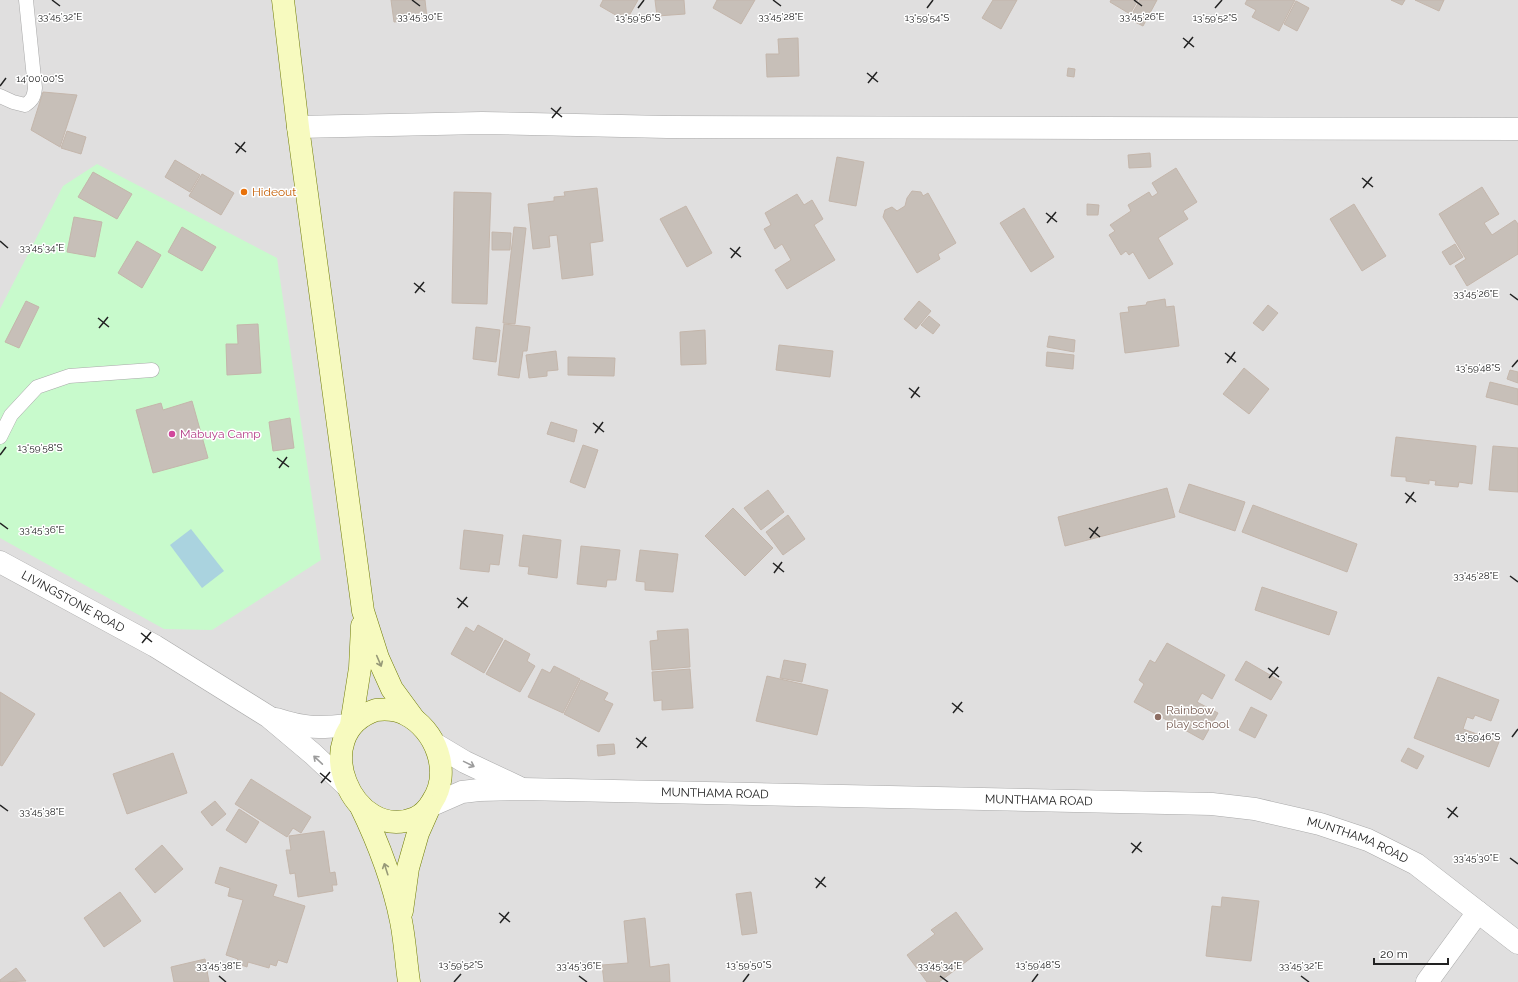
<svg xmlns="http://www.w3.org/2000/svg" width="1518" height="982" font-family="Raleway,sans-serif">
	<rect width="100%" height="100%" fill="#f2efe9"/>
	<!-- residential -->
	<rect fill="#e0dfdf" x="0" y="0" width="1518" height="982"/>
	<!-- park -->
	<polygon fill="#c8facc" points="97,164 277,258 321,560 212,630 164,629 0,538 0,309 63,186"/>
	<!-- water -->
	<polygon fill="#aad3df" points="191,529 224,571 202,588 170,545"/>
	<!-- building -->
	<g fill="#c7bfb8" stroke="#c4b6ab">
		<polygon points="391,0 425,0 427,18 394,22"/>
		<polygon points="603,0 638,0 626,21 600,6"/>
		<polygon points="655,0 684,0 685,14 657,16"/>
		<polygon points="717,0 755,0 741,24 713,8"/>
		<polygon points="993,0 1017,0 1001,29 982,18"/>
		<polygon points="1111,0 1138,0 1130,14 1110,2"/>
		<polygon points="1140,0 1157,0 1143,26 1129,19"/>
		<polygon points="1247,0 1295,0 1279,31 1252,17 1256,10 1245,4"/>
		<polygon points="1391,0 1405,0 1402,5"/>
		<polygon points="1415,0 1444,0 1439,11"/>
		<polygon points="1296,1 1309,8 1297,31 1284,24"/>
		<polygon points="798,38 799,76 767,77 766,54 779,54 778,39"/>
		<polygon points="1068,68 1075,69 1074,77 1067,76"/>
		<polygon points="43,92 77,95 60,147 31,130"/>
		<polygon points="67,131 86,137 81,154 61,148"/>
		<polygon points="1150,153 1151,167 1129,168 1128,155"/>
		<polygon points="837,157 864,162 856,206 829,201"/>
		<polygon points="175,160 200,175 190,192 165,177"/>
		<polygon points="1176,168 1197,202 1183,211 1188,219 1158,238 1173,264 1149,279 1133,252 1129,255 1126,251 1121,255 1109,235 1115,231 1110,225 1131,211 1128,205 1149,192 1152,197 1158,193 1152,183"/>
		<polygon points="93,172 132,194 117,219 78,197"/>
		<polygon points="202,174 234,193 221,215 189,196"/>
		<polygon points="1482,187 1499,214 1484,223 1492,235 1515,220 1518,224 1518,254 1467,286 1455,266 1466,259 1439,214"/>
		<polygon points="597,188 603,241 590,243 593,275 562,279 557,235 549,236 550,247 533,249 528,204 554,201 554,197 565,196 564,192"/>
		<polygon points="912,191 921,192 923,196 928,193 956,243 938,254 940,259 917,273 883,217 885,210 892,207 897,211 905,206 907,198"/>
		<polygon points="454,192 491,193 487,304 452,303"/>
		<polygon points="797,194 804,205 812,200 823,219 814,225 835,260 787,289 775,270 791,260 782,244 775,249 764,229 771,225 765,213"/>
		<polygon points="1087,204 1099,205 1098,215 1087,215"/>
		<polygon points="1354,204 1386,256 1362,271 1330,219"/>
		<polygon points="686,206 712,253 687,267 660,219"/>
		<polygon points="1024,208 1054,257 1031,272 1000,223"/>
		<polygon points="74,217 102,222 95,257 67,252"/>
		<polygon points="182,227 216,247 202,271 168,252"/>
		<polygon points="514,227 526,228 515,324 503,323"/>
		<polygon points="492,232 511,233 510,250 492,250"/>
		<polygon points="137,241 161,255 142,288 118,273"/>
		<polygon points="1455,244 1463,257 1450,265 1442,252"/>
		<polygon points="1165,299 1166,307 1174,306 1179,346 1125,353 1120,313 1129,312 1128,307 1146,305 1147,302"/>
		<polygon points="26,301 39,307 19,348 5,342"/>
		<polygon points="919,301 931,311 916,329 904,319"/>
		<polygon points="1268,305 1278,313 1263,331 1253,323"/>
		<polygon points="929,316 940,325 933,334 921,325"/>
		<polygon points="258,324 261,373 227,375 226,344 238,344 237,325"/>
		<polygon points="504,324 530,327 527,351 523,351 519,378 498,375"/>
		<polygon points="476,327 500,330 496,362 473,359"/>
		<polygon points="705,330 706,364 681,365 680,332"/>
		<polygon points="1049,336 1075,340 1074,352 1047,347"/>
		<polygon points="779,345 833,351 830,377 776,370"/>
		<polygon points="556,351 558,370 547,371 547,376 529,378 526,355"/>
		<polygon points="1047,352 1074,355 1073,369 1046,366"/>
		<polygon points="568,357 615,358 614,376 568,375"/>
		<polygon points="1244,368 1269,389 1249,414 1223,394"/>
		<polygon points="1510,370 1518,372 1518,383 1507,379"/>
		<polygon points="1490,382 1518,389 1518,405 1486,397"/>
		<polygon points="192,401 208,458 153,473 136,410 161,403 163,410"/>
		<polygon points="290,418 294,448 273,451 269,422"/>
		<polygon points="551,422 577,430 574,442 547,434"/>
		<polygon points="1396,437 1476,446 1472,484 1459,482 1458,487 1435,485 1436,481 1429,480 1429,484 1406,481 1406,477 1391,476"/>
		<polygon points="583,445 598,450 585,488 570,482"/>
		<polygon points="1493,446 1518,448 1518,492 1489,490"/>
		<polygon points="1189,484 1245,502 1235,531 1179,512"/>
		<polygon points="1167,488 1175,517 1065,546 1058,517"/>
		<polygon points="768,490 784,512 761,530 744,508"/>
		<polygon points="1253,505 1357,544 1347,572 1242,532"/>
		<polygon points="733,508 773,548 745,576 705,536"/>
		<polygon points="788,515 805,539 783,555 766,532"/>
		<polygon points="464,530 503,535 499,565 490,564 489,572 460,569"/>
		<polygon points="523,535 561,540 557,578 528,574 529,567 519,566"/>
		<polygon points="581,546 620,550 616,580 607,580 606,587 577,584"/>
		<polygon points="640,550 678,554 673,592 645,590 645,582 636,581"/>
		<polygon points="1262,587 1337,612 1329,635 1255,610"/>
		<polygon points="478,625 503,639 484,673 451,654 466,627 474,632"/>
		<polygon points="688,629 690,667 652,670 650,641 658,640 657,631"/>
		<polygon points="505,640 530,654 527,661 535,666 520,692 486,674"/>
		<polygon points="1167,643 1225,675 1212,699 1202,693 1197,702 1218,713 1203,740 1134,702 1144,684 1139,680 1150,660 1155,663"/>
		<polygon points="784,660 806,664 802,682 780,678"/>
		<polygon points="1246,661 1282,682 1271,700 1235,680"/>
		<polygon points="554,666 580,679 563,713 528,697 542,669 550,673"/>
		<polygon points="690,669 693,708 662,710 662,700 654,701 652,672"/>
		<polygon points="767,676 828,690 817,735 756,721"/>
		<polygon points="1438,677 1499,700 1491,721 1475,715 1473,719 1467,717 1463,729 1499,742 1489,767 1414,738"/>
		<polygon points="581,680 608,693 604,700 613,704 599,732 564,714"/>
		<polygon points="0,692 35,714 2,766 0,765"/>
		<polygon points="1251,707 1267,715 1255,738 1239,730"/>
		<polygon points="614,744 615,754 598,756 597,745"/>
		<polygon points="1408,748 1424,756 1417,769 1401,761"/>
		<polygon points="173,753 187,793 127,814 113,774"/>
		<polygon points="251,779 311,817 301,833 293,828 287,837 235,804"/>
		<polygon points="215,801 226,814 212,826 201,812"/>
		<polygon points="239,809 259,822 246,843 226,830"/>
		<polygon points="324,831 330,873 335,872 337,885 332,885 333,891 298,897 295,873 290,874 286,850 291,850 289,836"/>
		<polygon points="162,845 183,869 155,893 135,869"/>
		<polygon points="220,867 277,885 273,896 305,906 287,963 278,960 276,966 270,964 269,968 248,962 247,967 236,963 238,959 226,955 243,900 228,896 230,888 215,883"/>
		<polygon points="120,892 141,921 104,947 84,918"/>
		<polygon points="751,892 757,933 742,935 736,894"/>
		<polygon points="1222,897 1259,901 1251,961 1206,956 1212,906 1221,907"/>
		<polygon points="956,912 983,949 939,982 927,982 907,955 935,934 931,930"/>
		<polygon points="645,918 650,967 669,964 670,982 604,982 602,965 628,963 624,921"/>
		<polygon points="205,959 209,982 174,982 171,967"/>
		<polygon points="16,968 26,981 0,982 0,980"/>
	</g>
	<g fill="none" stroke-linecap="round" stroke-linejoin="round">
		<!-- service casing -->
		<g stroke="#a9a9a9" stroke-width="15">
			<g id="service">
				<path d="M0,96L13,102L25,105C33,100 34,96 35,88L26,0"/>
				<polyline points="0,437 11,415 37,387 69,376 152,370"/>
			</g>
		</g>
		<!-- minor casing -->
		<g stroke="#a9a9a9" stroke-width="23">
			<g id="minor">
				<polyline points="298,127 482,123 667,127 1518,129"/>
				<path id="s1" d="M0,562L155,646L269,717L313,754L347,786"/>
				<path d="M276,719C306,729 320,728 351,725"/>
				<polyline points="435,744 465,762 518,787"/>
				<path id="s2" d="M430,806L462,792L479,790L522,789L1212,804L1255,809L1320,824L1368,840L1416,864L1518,943"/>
				<polyline points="1427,982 1478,912"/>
			</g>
		</g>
		<!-- secondary casing -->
		<g stroke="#707d05" stroke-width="23">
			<g id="secondary">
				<polyline points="283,0 298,127 363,611 378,658 392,689 414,719"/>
				<path d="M376,710C386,709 396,709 405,714C436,729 452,772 432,802C428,809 422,815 415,818C353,844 306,733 376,710Z"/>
				<polyline points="351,725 360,668 362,626"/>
				<path d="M360,805C378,842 393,881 401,921C405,941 406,962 409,982"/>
				<polyline points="402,911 408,868 418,833 430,806"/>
			</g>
		</g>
		<!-- service -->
		<use href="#service" stroke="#fff" stroke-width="14"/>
		<!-- minor -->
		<use href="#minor" stroke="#fff" stroke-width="22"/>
		<!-- secondary -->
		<use href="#secondary" stroke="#f7fabf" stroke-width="22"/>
	</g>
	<!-- one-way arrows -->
	<defs><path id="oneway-shaft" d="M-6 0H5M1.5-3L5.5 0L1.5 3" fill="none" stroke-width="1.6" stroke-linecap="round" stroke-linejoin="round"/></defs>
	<g stroke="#979978">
		<use href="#oneway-shaft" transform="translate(379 661) rotate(67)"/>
		<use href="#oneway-shaft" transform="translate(386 869) rotate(-108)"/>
	</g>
	<g stroke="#9c9c9c">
		<use href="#oneway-shaft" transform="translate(318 760) rotate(-137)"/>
		<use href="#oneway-shaft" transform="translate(469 764) rotate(26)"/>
	</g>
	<!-- ticks -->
	<path fill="none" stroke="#222" stroke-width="1.5" d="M52,0L60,6M412,0L420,6M773,0L781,6M1134,0L1142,6M638,8L644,0M927,8L933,0M1215,8L1222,0M1183,38L1194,47M1184,48L1193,37M867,73L878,82M868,83L877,72M0,86L6,78M551,108L562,117M552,118L561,107M235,143L246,152M236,153L245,142M1362,178L1373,187M1363,188L1372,177M1046,213L1057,222M1047,223L1056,212M0,241L8,248M730,248L741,257M731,258L740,247M414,283L425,292M415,293L424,282M1510,294L1518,300M98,318L109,327M99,328L108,317M1225,353L1236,362M1227,363L1235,352M1512,367L1518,360M909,388L920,397M911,398L919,387M593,423L604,432M595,433L603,422M0,455L6,447M277,458L289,467M279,468L287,457M1405,493L1416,502M1406,503L1414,492M0,523L8,529M1089,528L1100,537M1090,538L1098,527M773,563L784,572M774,573L782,562M1510,576L1518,582M457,598L468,607M458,608L467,597M141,633L152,642M142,643L151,632M1268,668L1279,677M1269,678L1278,667M952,703L963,712M953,713L962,702M1512,737L1518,729M636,738L647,747M637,748L646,737M320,773L331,782M321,783L330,772M0,805L8,811M1447,808L1458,817M1448,818L1457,807M1131,843L1142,852M1132,853L1141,842M1510,858L1518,864M815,878L826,887M816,888L825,877M499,913L510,922M500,923L509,912M219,976L226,982M579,976L587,982M940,976L948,982M1301,976L1309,982M454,982L461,974M743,982L749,974M1032,982L1038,974"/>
	<!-- markers -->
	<circle fill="#e8710a" stroke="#fff" stroke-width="1.5" cx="244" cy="192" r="4"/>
	<circle fill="#d1479c" stroke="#fff" stroke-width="1.5" cx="172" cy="434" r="4"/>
	<circle fill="#8d6e63" stroke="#fff" stroke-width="1.5" cx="1158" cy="717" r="4"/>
	<g text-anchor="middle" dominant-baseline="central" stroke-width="3" stroke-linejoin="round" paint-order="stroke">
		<!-- food labels -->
		<g font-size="12" fill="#c56008" stroke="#fff" text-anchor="start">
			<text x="252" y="192">Hideout</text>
		</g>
		<!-- hotel labels -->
		<g font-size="12" fill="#b23c85" stroke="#fff" text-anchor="start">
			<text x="180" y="434">Mabuya Camp</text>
		</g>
		<!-- street labels -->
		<g font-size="12" fill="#222" stroke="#fff">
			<text stroke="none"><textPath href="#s1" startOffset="83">LIVINGSTONE ROAD</textPath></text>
			<text stroke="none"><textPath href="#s2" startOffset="288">MUNTHAMA ROAD</textPath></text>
			<text stroke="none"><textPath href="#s2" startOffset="612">MUNTHAMA ROAD</textPath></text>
			<text stroke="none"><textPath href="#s2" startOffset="936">MUNTHAMA ROAD</textPath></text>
		</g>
		<!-- education labels -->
		<g font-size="12" fill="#785e54" stroke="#fff" text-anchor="start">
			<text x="1166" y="710">Rainbow<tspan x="1166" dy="14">play school</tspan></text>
		</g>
	</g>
	<g font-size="10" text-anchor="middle" fill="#222" stroke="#fff" stroke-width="3" stroke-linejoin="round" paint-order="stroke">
		<text x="60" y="20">33°45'32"E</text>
		<text x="420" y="20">33°45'30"E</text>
		<text x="781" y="20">33°45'28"E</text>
		<text x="1142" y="20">33°45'26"E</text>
		<text x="638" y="21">13°59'56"S</text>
		<text x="927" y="21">13°59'54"S</text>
		<text x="1215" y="21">13°59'52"S</text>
		<text x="40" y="82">14°00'00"S</text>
		<text x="42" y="251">33°45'34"E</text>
		<text x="1476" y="297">33°45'26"E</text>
		<text x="1478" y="371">13°59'48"S</text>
		<text x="40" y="451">13°59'58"S</text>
		<text x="42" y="533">33°45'36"E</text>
		<text x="1476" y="579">33°45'28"E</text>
		<text x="1478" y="740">13°59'46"S</text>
		<text x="42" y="815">33°45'38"E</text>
		<text x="1476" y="861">33°45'30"E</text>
		<text x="461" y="968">13°59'52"S</text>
		<text x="749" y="968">13°59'50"S</text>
		<text x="1038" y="968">13°59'48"S</text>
		<text x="219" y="969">33°45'38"E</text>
		<text x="579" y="969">33°45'36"E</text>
		<text x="940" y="969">33°45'34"E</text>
		<text x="1301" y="969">33°45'32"E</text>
	</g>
	<!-- scale -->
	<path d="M1374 958v6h74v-6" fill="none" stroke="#222222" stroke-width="2"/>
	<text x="1380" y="958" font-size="12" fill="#222222" stroke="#ffffff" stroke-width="3" paint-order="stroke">20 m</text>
</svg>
